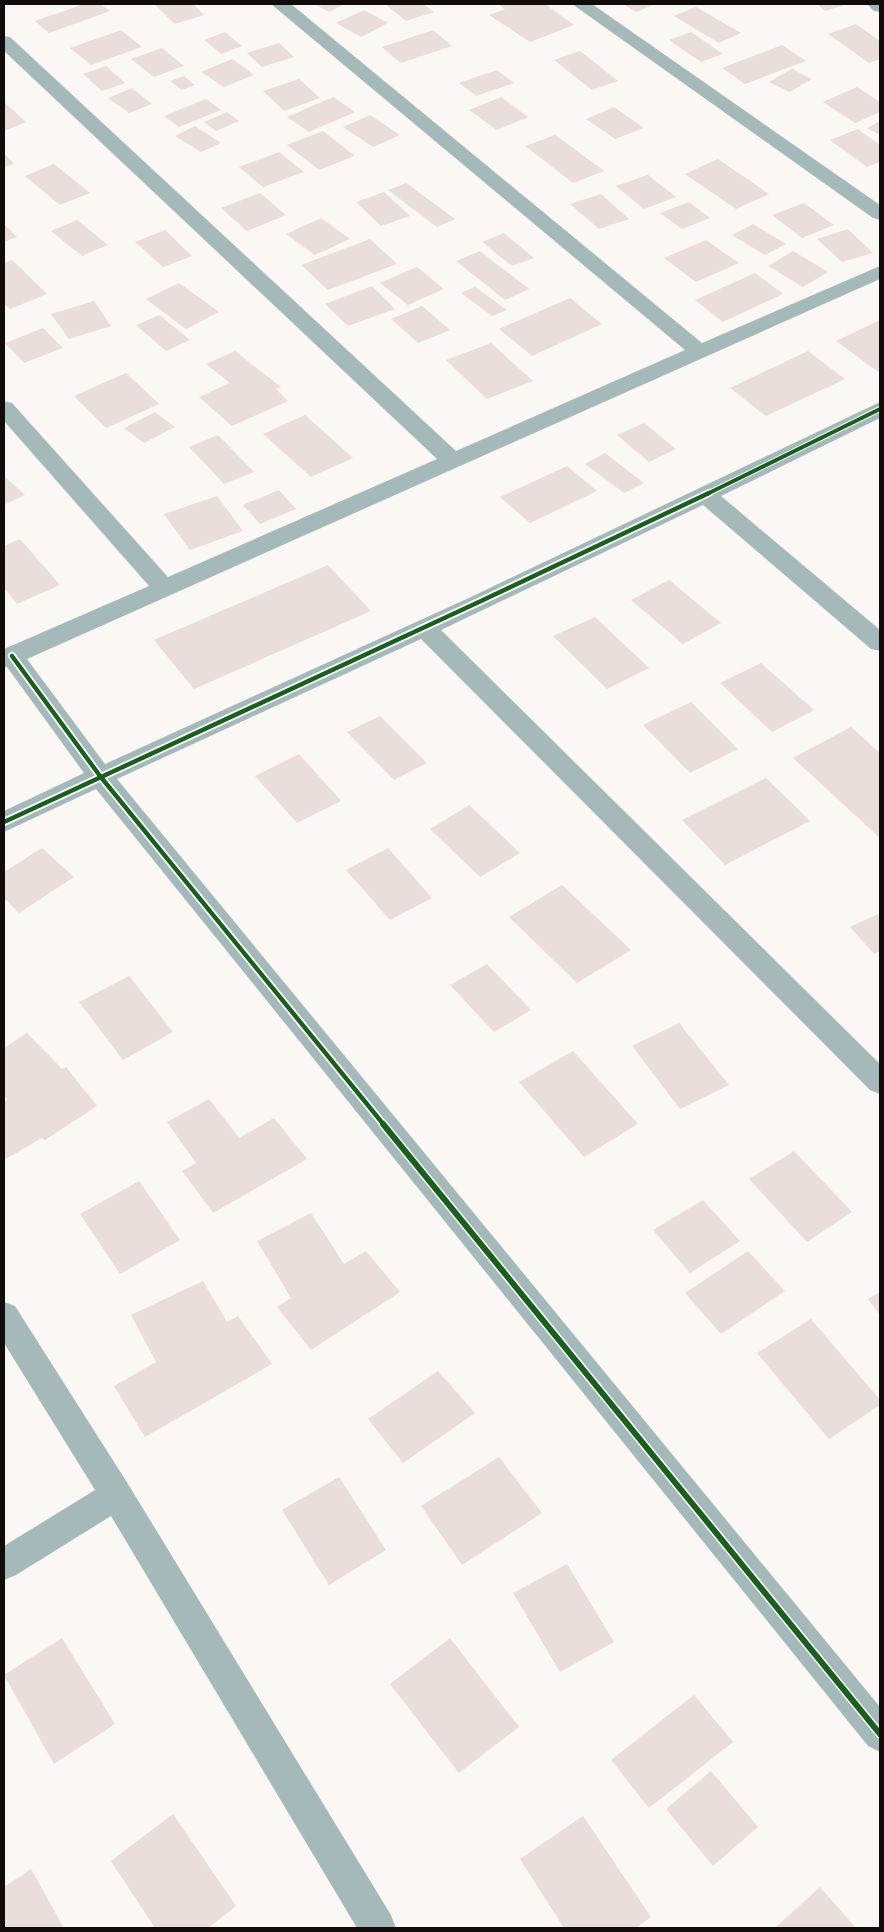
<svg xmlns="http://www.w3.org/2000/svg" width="884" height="1932" font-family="Lato,sans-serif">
	<rect width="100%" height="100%" fill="#faf7f5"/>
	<!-- building -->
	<g fill="#e9ded9">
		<polygon points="84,4 100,4 110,11 49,33 35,21"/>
		<polygon points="154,4 193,4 204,15 175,24"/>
		<polygon points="314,4 345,4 329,12"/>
		<polygon points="385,4 423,4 434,12 406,21"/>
		<polygon points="498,4 545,4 574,25 530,42 489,15 505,9"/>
		<polygon points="623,4 656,4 636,12"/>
		<polygon points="817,4 847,4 825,11"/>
		<polygon points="696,7 741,33 719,43 674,16"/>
		<polygon points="364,10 388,23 361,37 336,23"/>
		<polygon points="856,24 880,41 880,59 869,63 828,34"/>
		<polygon points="121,30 142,47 91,65 70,48"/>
		<polygon points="433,30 452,46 401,63 382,47"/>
		<polygon points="225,32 242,46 222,54 204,40"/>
		<polygon points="691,32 723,54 701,62 669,40"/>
		<polygon points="279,43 294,57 262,67 247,53"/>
		<polygon points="782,45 806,61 745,84 722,68"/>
		<polygon points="162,48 184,66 154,77 131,59"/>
		<polygon points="580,51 618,81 592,90 554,60"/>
		<polygon points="232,59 254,75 224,87 201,72"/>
		<polygon points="106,66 125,83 102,91 83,74"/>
		<polygon points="792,69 812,79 790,92 769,82"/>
		<polygon points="497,70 514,83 476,96 459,83"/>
		<polygon points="184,76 195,85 182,90 170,81"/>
		<polygon points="299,79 320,98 284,111 263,91"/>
		<polygon points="857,87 880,102 880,112 855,123 823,102"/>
		<polygon points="132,88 152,104 129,113 108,98"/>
		<polygon points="333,97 355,112 309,132 287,117"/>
		<polygon points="501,97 528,117 497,130 469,110"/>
		<polygon points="206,99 221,110 179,127 164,116"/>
		<polygon points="4,102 26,122 4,131"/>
		<polygon points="614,107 644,128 615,139 586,119"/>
		<polygon points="227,112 239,121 216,131 204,122"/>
		<polygon points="370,115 400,135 373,147 343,127"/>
		<polygon points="880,121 880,135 867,128"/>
		<polygon points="195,126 221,143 201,152 175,136"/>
		<polygon points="858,129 880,145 880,162 867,167 830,140"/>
		<polygon points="323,131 355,156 319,170 287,145"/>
		<polygon points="555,135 604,171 573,183 525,146"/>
		<polygon points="279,152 304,172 263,187 239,167"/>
		<polygon points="4,153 14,164 4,167"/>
		<polygon points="718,159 769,194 736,209 685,174"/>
		<polygon points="54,164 90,193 60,205 25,176"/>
		<polygon points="648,175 676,197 644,209 616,186"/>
		<polygon points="406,183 455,219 437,227 388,190"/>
		<polygon points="384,192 410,216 381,226 356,202"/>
		<polygon points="260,193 286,215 247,231 221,208"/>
		<polygon points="601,194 629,219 599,229 570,204"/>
		<polygon points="689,202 710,218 682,229 660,213"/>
		<polygon points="804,203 834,225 802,238 772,215"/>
		<polygon points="321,218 350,239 315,255 286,234"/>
		<polygon points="77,220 108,245 82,256 51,231"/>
		<polygon points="4,224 17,237 4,242"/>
		<polygon points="753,224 786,244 765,255 732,235"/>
		<polygon points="848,229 873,253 842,262 817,239"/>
		<polygon points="165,230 192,256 163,267 135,242"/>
		<polygon points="504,233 534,258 512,266 482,242"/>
		<polygon points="370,239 397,264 328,290 301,265"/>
		<polygon points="706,240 739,263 696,282 664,258"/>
		<polygon points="480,251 529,289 505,300 456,261"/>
		<polygon points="793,251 828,272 803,287 768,266"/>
		<polygon points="12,260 47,294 10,309 4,304 4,263"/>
		<polygon points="417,267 444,289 408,305 380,283"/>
		<polygon points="755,273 783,294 723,322 695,300"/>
		<polygon points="179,283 219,312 186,329 146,299"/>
		<polygon points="372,286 395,309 348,326 325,304"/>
		<polygon points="475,287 507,310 492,316 461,293"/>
		<polygon points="570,298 602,324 532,356 499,329"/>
		<polygon points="94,301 111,326 69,339 51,314"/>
		<polygon points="422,306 450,330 418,343 391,319"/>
		<polygon points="159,315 190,340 166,351 136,325"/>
		<polygon points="880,320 880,373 836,341"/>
		<polygon points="43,328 63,348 24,363 5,343"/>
		<polygon points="491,343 533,381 487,399 446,360"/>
		<polygon points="235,351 281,387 276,389 288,401 232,426 199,397 230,383 206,364"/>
		<polygon points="808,351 845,379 766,416 730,388"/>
		<polygon points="126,373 159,404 106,428 74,396"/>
		<polygon points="155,412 175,427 144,443 124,428"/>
		<polygon points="305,415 353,458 311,477 263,434"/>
		<polygon points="644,423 676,449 649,462 617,435"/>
		<polygon points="218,435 254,472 224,484 189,447"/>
		<polygon points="605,453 644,483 624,493 585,464"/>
		<polygon points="567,466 597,491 530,523 500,497"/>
		<polygon points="4,476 25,495 4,505"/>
		<polygon points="279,490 296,509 260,524 243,505"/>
		<polygon points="217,496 243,531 190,550 164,514"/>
		<polygon points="20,539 60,585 17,604 4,588 4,546"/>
		<polygon points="328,565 371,611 194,689 154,640"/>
		<polygon points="669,580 721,623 683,644 631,600"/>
		<polygon points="595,617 649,668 607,689 553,636"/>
		<polygon points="761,663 814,710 772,732 720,683"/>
		<polygon points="691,702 738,749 690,773 643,725"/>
		<polygon points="380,716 427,763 394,780 347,732"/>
		<polygon points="851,727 880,753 880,838 793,758"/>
		<polygon points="299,754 341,801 297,823 255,776"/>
		<polygon points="766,778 810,821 725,865 682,820"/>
		<polygon points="469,805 520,853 480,877 430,829"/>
		<polygon points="42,848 74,877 19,913 4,898 4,872"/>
		<polygon points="388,848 432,898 390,920 346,870"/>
		<polygon points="562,885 631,950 577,983 509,917"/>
		<polygon points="880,913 880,951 874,954 850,927"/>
		<polygon points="487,964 531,1010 494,1032 450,985"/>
		<polygon points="129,976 173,1032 123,1060 79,1002"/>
		<polygon points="679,1023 729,1085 680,1109 632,1046"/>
		<polygon points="27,1033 62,1069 66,1067 97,1106 45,1140 42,1138 6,1159 4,1155 4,1102 8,1100 4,1096 4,1048"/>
		<polygon points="573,1051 638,1124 584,1157 519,1082"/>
		<polygon points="209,1099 239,1138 274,1118 307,1159 213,1213 182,1171 196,1163 167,1122"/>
		<polygon points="794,1151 852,1212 807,1242 749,1179"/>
		<polygon points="139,1181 180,1240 120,1274 80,1214"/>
		<polygon points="703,1200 740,1241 690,1273 653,1230"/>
		<polygon points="311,1213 344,1264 366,1251 400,1292 311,1350 277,1307 291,1298 257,1241"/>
		<polygon points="748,1251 785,1291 721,1334 685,1293"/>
		<polygon points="203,1281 227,1322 238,1316 272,1364 145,1437 114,1386 156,1362 131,1315"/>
		<polygon points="880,1292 880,1315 868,1299"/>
		<polygon points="811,1319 880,1400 880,1405 829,1439 757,1353"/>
		<polygon points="438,1371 475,1413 403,1463 368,1419"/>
		<polygon points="499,1457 542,1513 462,1565 421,1506"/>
		<polygon points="339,1477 386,1550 329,1585 282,1510"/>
		<polygon points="567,1564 614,1642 560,1672 513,1593"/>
		<polygon points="62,1638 115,1724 54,1764 4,1675"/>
		<polygon points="450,1638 519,1727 459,1773 390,1684"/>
		<polygon points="694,1695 733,1742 649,1808 611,1760"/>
		<polygon points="711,1771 758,1827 713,1866 666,1809"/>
		<polygon points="173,1814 236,1906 208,1928 155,1928 111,1861"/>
		<polygon points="583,1816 651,1917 636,1928 564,1928 520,1859"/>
		<polygon points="31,1869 64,1928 4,1928 4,1887"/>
		<polygon points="820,1887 856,1928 775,1928"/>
	</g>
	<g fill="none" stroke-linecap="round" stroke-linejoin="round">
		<!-- street -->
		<g fill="#a6b9ba" fill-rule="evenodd">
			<polygon points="271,4 291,4 702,343 880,266 880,279 27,659 105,764 473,596 880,402 880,418 721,496 880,630 880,651 871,649 703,505 441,630 880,1064 880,1094 870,1090 421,639 117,779 880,1707 880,1752 868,1746 96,789 4,832 4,811 84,773 7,667 4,667 4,649 149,586 4,421 4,401 12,403 168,577 437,459 4,51 4,36 10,37 456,451 685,350"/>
			<polygon points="572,4 592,4 880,205 880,220 873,218"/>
			<polygon points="867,4 880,4 880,12 874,11"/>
			<polygon points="4,1302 15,1306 128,1484 391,1915 396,1928 357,1928 111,1516 16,1575 4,1580 4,1546 95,1490 4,1343"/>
		</g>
		<!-- cycleway-far2 casing -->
		<g stroke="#fff" stroke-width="6">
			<polyline id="cycleway-far2" points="707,494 880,409"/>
		</g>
		<!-- cycleway-far1 casing -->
		<g stroke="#fff" stroke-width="8">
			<g id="cycleway-far1">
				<polyline points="12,656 100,776 384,1125"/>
				<polyline points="4,822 481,601 709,493"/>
			</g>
		</g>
		<!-- cycleway casing -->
		<g stroke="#fff" stroke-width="9">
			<polyline id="cycleway" points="383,1124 880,1734"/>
		</g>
		<!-- cycleway-far2 -->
		<use href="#cycleway-far2" stroke="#1b5e20" stroke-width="4"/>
		<!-- cycleway-far1 -->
		<use href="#cycleway-far1" stroke="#1b5e20" stroke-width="4.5"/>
		<!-- cycleway -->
		<use href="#cycleway" stroke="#1b5e20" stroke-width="6"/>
	</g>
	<!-- border -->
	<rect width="884" height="1932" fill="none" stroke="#110c09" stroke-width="10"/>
</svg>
